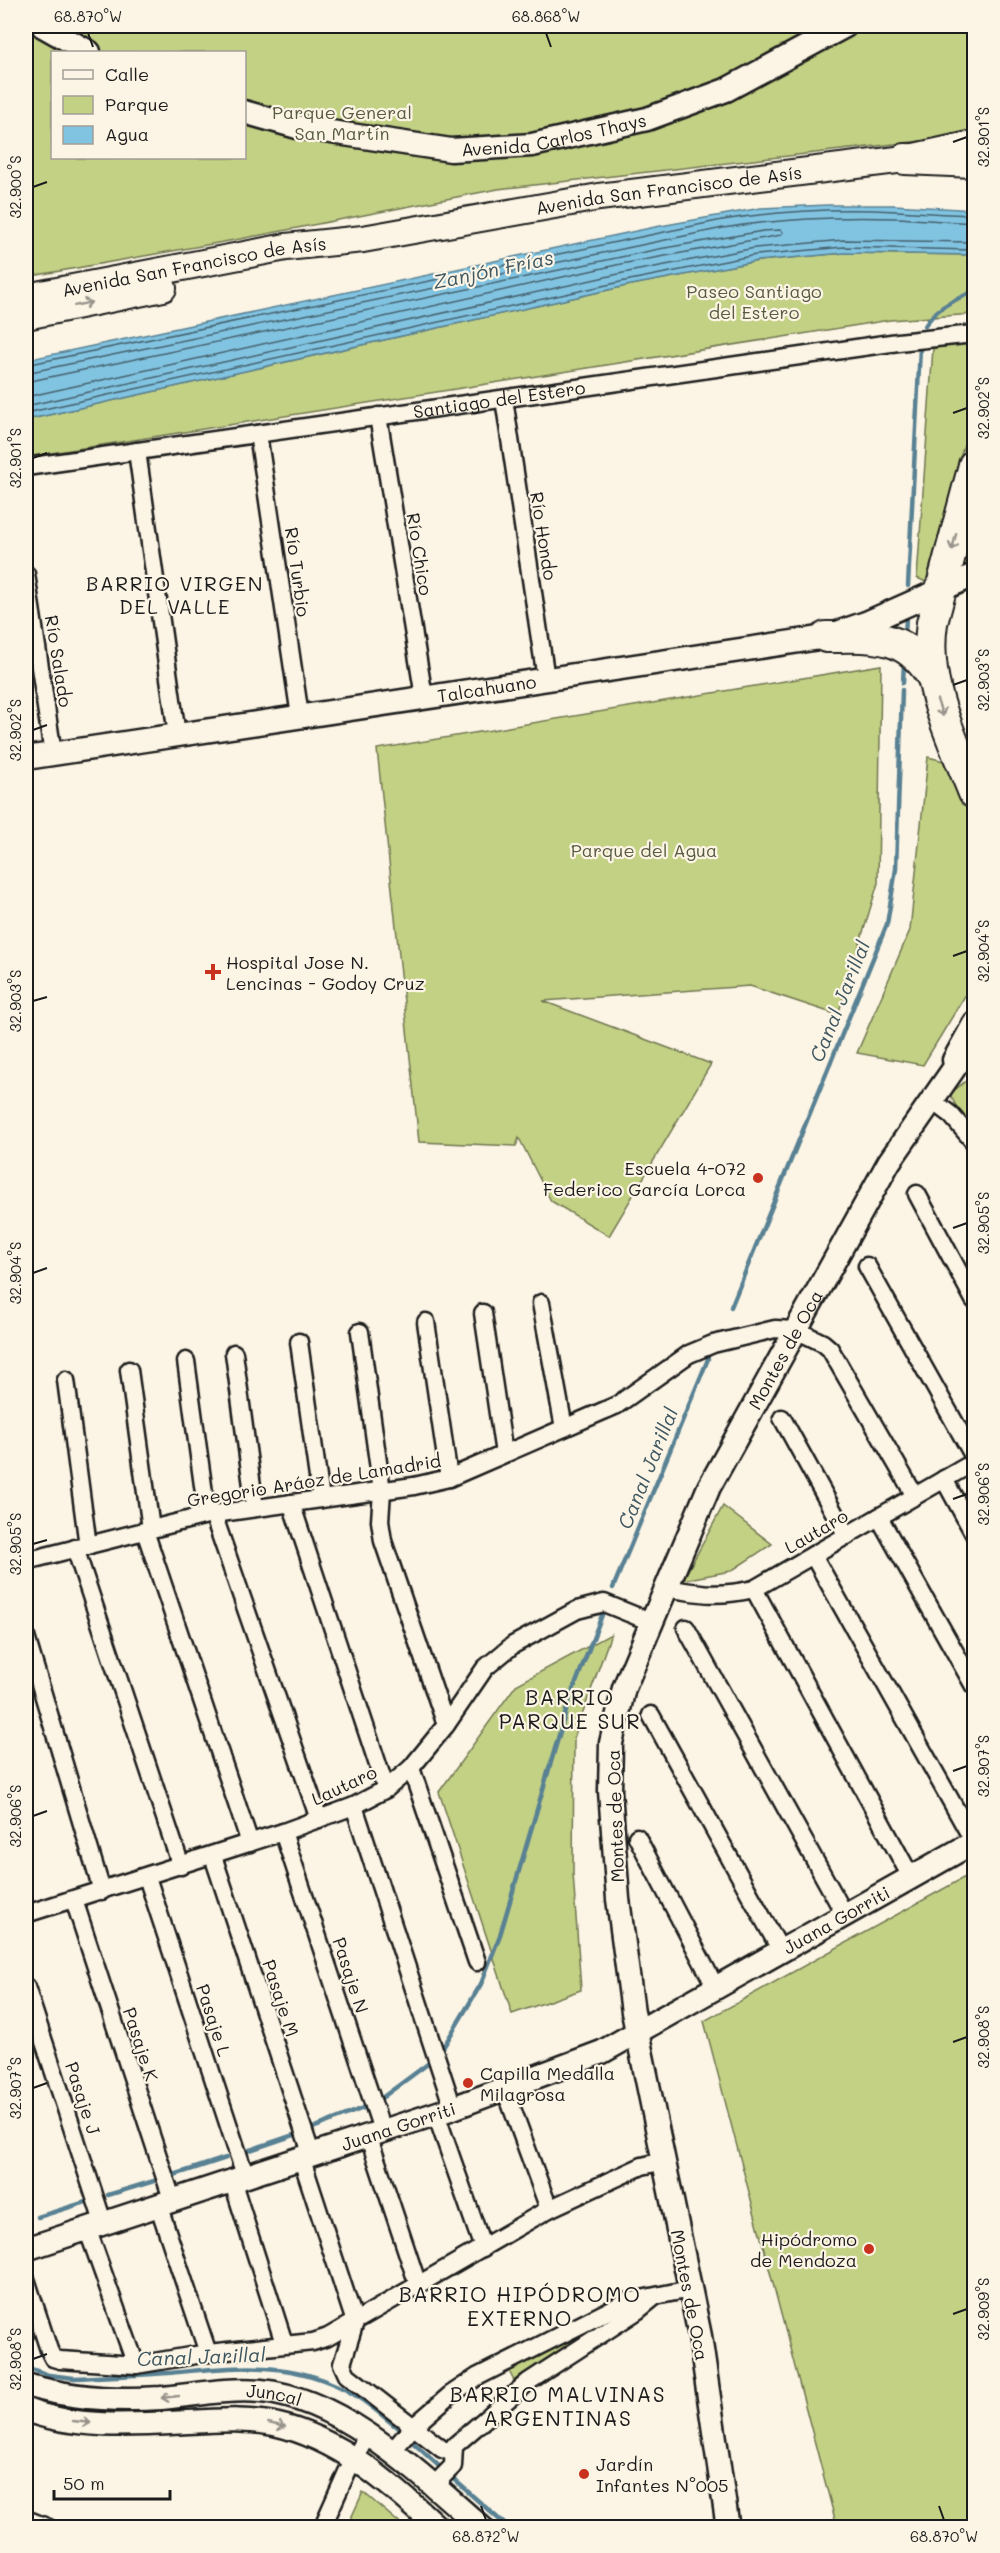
<svg xmlns="http://www.w3.org/2000/svg" width="1000" height="2553" font-family="Mali,sans-serif">
	<rect width="100%" height="100%" fill="#fcf5e5"/>
	<filter id="ink" filterUnits="userSpaceOnUse"><feTurbulence type="fractalNoise" baseFrequency=".0167" numOctaves="2"/><feDisplacementMap in="SourceGraphic" scale="12" xChannelSelector="R" yChannelSelector="G"/><feConvolveMatrix kernelMatrix="1 2 1 2 8 2 1 2 1" color-interpolation-filters="sRGB"/></filter>
	<g filter="url(#ink)">
		<!-- green -->
		<g fill="#c3d185" stroke="#707650" stroke-width="1.5" fill-rule="evenodd">
			<path d="M26,26H974V135L498,189L240,239L26,277ZM52,52H244V158H52Z"/>
			<polygon points="844,253 974,255 974,314 890,320 26,457 26,420 626,286 758,261"/>
			<polygon points="974,343 974,408 926,582 917,578 933,348"/>
			<polygon points="974,523 974,566 961,572"/>
			<polygon points="881,665 878,883 838,1015 750,986 543,1001 711,1064 609,1236 551,1201 519,1138 516,1146 419,1142 377,749"/>
			<polygon points="928,757 944,761 954,778 974,827 974,981 923,1065 857,1053 910,930"/>
			<polygon points="974,1074 974,1142 950,1094"/>
			<polygon points="723,1506 772,1544 731,1571 683,1580"/>
			<polygon points="611,1634 574,1738 573,1873 581,1990 512,2014 439,1792 516,1685"/>
			<polygon points="974,1872 974,2527 837,2527 704,2021"/>
			<polygon points="617,2315 514,2381 508,2369"/>
			<polygon points="363,2492 404,2527 347,2527"/>
		</g>
		<!-- water -->
		<polygon fill="#81c4e2" stroke="#598193" stroke-width="1.5" points="828,205 894,205 974,210 974,255 844,253 758,261 626,286 26,420 26,360 655,227 761,208"/>
		<g fill="none" stroke-linecap="round" stroke-linejoin="round">
			<!-- shore -->
			<g stroke="#445f6b" stroke-width="1.5">
				<path d="M26,365L722,220C779,211 838,208 896,211C922,212 949,215 974,215"/>
				<path d="M26,373L723,228C780,219 838,216 895,218C922,219 948,222 974,223"/>
				<polyline points="26,382 659,249 763,231 780,230 783,232 781,235 621,264 26,397"/>
				<polyline points="26,406 623,273 755,248 844,240 974,242"/>
				<polyline points="26,413 625,281 756,255 844,247 974,250"/>
			</g>
			<!-- stream -->
			<g stroke="#598193" stroke-width="4.5">
				<path d="M925,326C937,306 954,301 974,291"/>
				<polyline points="908,586 920,348"/>
				<polyline points="905,635 906,618"/>
				<polyline points="903,683 904,662"/>
				<polyline points="731,1307 887,924 896,869 902,690"/>
				<polyline points="613,1588 708,1359"/>
				<polyline points="444,2046 481,1984 500,1935 569,1701 602,1615"/>
				<polyline points="383,2097 429,2063"/>
				<polyline points="313,2128 366,2107"/>
				<polyline points="247,2151 294,2135"/>
				<polyline points="174,2175 226,2158"/>
				<polyline points="108,2195 154,2181"/>
				<polyline points="38,2217 89,2201"/>
				<path d="M26,2367L49,2375L74,2378C106,2377 137,2375 169,2373C224,2368 279,2360 331,2383C357,2393 378,2412 399,2429"/>
				<polyline points="408,2438 441,2468"/>
				<polyline points="450,2476 509,2528"/>
			</g>
			<!-- street casing -->
			<g stroke="#1c1c1c" stroke-width="21">
				<g id="street">
					<polyline points="504,399 546,679"/>
					<polyline points="378,416 424,697"/>
					<polyline points="258,434 300,716"/>
					<polyline points="137,451 177,735"/>
					<path id="s1" d="M26,467L898,342L974,334"/>
					<polyline points="26,574 53,754"/>
					<polyline points="931,1100 951,1115 974,1142"/>
					<polyline points="917,1194 974,1300"/>
					<polyline points="867,1266 974,1457"/>
					<polyline points="541,1303 564,1428"/>
					<polyline points="483,1313 504,1454"/>
					<polyline points="426,1322 449,1478"/>
					<polyline points="360,1332 382,1491 380,1521 383,1541 446,1725"/>
					<polyline points="299,1342 321,1499"/>
					<polyline points="234,1353 255,1508"/>
					<polyline points="186,1361 207,1515"/>
					<polyline points="129,1370 151,1529"/>
					<polyline points="66,1380 88,1546"/>
					<polyline points="782,1418 847,1536"/>
					<polyline points="944,1479 974,1534"/>
					<polyline points="291,1503 386,1789"/>
					<polyline points="213,1514 319,1819"/>
					<polyline points="879,1517 974,1686"/>
					<polyline points="145,1531 250,1843"/>
					<polyline points="75,1548 181,1866"/>
					<polyline points="813,1555 974,1842"/>
					<polyline points="26,1561 207,1515 414,1486 449,1478 617,1405 689,1354 713,1344 775,1329 796,1330 823,1343 830,1349 915,1496"/>
					<path d="M666,1588C701,1594 719,1597 754,1589L974,1462"/>
					<polyline points="754,1589 911,1877"/>
					<polyline points="686,1628 845,1915"/>
					<polyline points="26,1637 102,1891"/>
					<polyline points="651,1715 781,1951"/>
					<polyline points="411,1768 477,1962"/>
					<polyline points="354,1806 453,2108"/>
					<polyline points="283,1832 382,2130"/>
					<polyline points="637,1837 716,1988"/>
					<polyline points="213,1856 311,2153"/>
					<polyline points="147,1877 245,2175"/>
					<polyline points="74,1900 172,2199"/>
					<polyline points="26,1914 283,1832 354,1806 386,1789 411,1768 446,1725 485,1668 513,1645 577,1610 604,1603 651,1622"/>
					<polyline points="26,1987 103,2222"/>
					<polyline points="505,2089 549,2209"/>
					<polyline points="436,2114 483,2248"/>
					<polyline points="368,2135 418,2285"/>
					<polyline points="301,2157 355,2322 342,2364 347,2375 442,2449 453,2453"/>
					<polyline points="232,2180 284,2343"/>
					<polyline points="158,2204 208,2353"/>
					<polyline points="87,2228 136,2365"/>
					<polyline points="26,2279 49,2350 53,2358 60,2360 136,2365 208,2353 313,2342 328,2337 549,2209 642,2166 664,2161"/>
					<polyline points="393,2450 413,2427 450,2395 477,2377 626,2302 690,2289"/>
					<polyline points="439,2490 442,2477 453,2466 454,2446 528,2382 637,2311 653,2298"/>
					<polyline points="26,2519 49,2528"/>
					<polyline points="322,2528 347,2472 368,2434"/>
				</g>
			</g>
			<!-- secondary casing -->
			<g stroke="#1c1c1c" stroke-width="27">
				<g id="secondary">
					<polyline points="43,26 89,52"/>
					<path id="s2" d="M244,112L297,127L451,150L532,145L647,119L726,90L845,26"/>
					<path id="s3" d="M26,758L826,637L866,623L974,575"/>
					<polyline points="954,1060 974,1024"/>
					<path id="s4" d="M26,2249L453,2108L602,2052L974,1842"/>
					<path id="s5" d="M26,2385C70,2398 115,2401 161,2398C194,2395 228,2388 261,2391C344,2399 421,2475 482,2528"/>
					<path d="M26,2410C76,2429 135,2425 188,2422C216,2421 246,2418 274,2424C339,2438 391,2484 438,2528"/>
					<path id="s6" d="M728,2528L700,2336L633,2012L618,1899L610,1791L611,1743L624,1688L709,1487L889,1162L962,1057L974,1048"/>
				</g>
			</g>
			<!-- primary casing -->
			<g stroke="#1c1c1c" stroke-width="30">
				<g id="primary">
					<path id="s7" d="M26,297L286,247L363,239L599,197L905,159L974,144"/>
					<polyline points="26,316 163,288"/>
				</g>
			</g>
			<!-- highway casing -->
			<g stroke="#1c1c1c" stroke-width="34">
				<g id="highway">
					<polyline points="905,159 974,162"/>
					<path d="M974,465L932,623C923,685 952,737 974,793"/>
					<path d="M826,637C871,637 904,632 931,675"/>
				</g>
			</g>
			<!-- street -->
			<use href="#street" stroke="#fcf5e5" stroke-width="16"/>
			<!-- secondary -->
			<use href="#secondary" stroke="#fcf5e5" stroke-width="22"/>
			<!-- primary -->
			<use href="#primary" stroke="#fcf5e5" stroke-width="26"/>
			<!-- highway -->
			<use href="#highway" stroke="#fcf5e5" stroke-width="30"/>
		</g>
		<!-- one-way arrows -->
		<defs><path id="oneway-shaft" d="M-6 0H5M1.5-3L5.5 0L1.5 3" fill="none" stroke-width="1.6" stroke-linecap="round" stroke-linejoin="round" transform="scale(1.5)"/></defs>
		<g stroke="#97938b">
			<use href="#oneway-shaft" transform="translate(83 304) rotate(-12)"/>
			<use href="#oneway-shaft" transform="translate(954 542) rotate(105)"/>
			<use href="#oneway-shaft" transform="translate(940 708) rotate(70)"/>
			<use href="#oneway-shaft" transform="translate(170 2397) rotate(174)"/>
			<use href="#oneway-shaft" transform="translate(82 2422) rotate(6)"/>
			<use href="#oneway-shaft" transform="translate(277 2425) rotate(13)"/>
		</g>
	</g>
	<!-- ticks -->
	<path fill="none" stroke="#1c1c1c" stroke-width="2" d="M88,33L93,47M546,33L551,47M953,142L967,137M33,187L47,182M953,413L967,408M33,458L47,453M953,685L967,680M33,730L47,725M953,956L967,951M33,1001L47,997M953,1228L967,1223M33,1273L47,1268M953,1499L967,1494M33,1544L47,1540M953,1771L967,1766M33,1816L47,1811M953,2042L967,2037M33,2088L47,2083M953,2314L967,2309M33,2359L47,2354M481,2506L486,2520M939,2506L944,2520"/>
	<!-- markers -->
	<g fill="#c8321e" stroke="#fcf5e5" stroke-width="2">
		<path d="M210 963h6v6h6v6h-6v6h-6v-6h-6v-6h6z"/>
		<circle cx="758" cy="1178" r="6"/>
		<circle cx="468" cy="2083" r="6"/>
		<circle cx="869" cy="2249" r="6"/>
		<circle cx="584" cy="2474" r="6"/>
	</g>
	<g text-anchor="middle" dominant-baseline="central" stroke-width="4.5" stroke-linejoin="round" paint-order="stroke">
		<!-- park labels -->
		<g font-size="18" fill="#565b41" stroke="#fcf5e5">
			<text x="342" y="112">Parque General<tspan x="342" dy="21">San Martín</tspan></text>
			<text x="754" y="291">Paseo Santiago<tspan x="754" dy="21">del Estero</tspan></text>
			<text x="644" y="850">Parque del Agua</text>
		</g>
		<!-- street labels -->
		<g font-size="18" fill="#1c1c1c" stroke="#fcf5e5">
			<text stroke="none"><textPath href="#s2" startOffset="315">Avenida Carlos Thays</textPath></text>
			<text stroke="none"><textPath href="#s7" startOffset="652">Avenida San Francisco de Asís</textPath></text>
			<text stroke="none"><textPath href="#s7" startOffset="171">Avenida San Francisco de Asís</textPath></text>
			<text stroke="none"><textPath href="#s1" startOffset="478">Santiago del Estero</textPath></text>
			<text transform="translate(544 536) rotate(81)">Río Hondo</text>
			<text transform="translate(420 554) rotate(81)">Río Chico</text>
			<text transform="translate(298 572) rotate(82)">Río Turbio</text>
			<text transform="translate(59 661) rotate(81)">Río Salado</text>
			<text stroke="none"><textPath href="#s3" startOffset="466">Talcahuano</textPath></text>
			<text stroke="none"><textPath href="#s6" startOffset="1227">Montes de Oca</textPath></text>
			<text transform="translate(314 1480) rotate(-9)">Gregorio Aráoz de Lamadrid</text>
			<text transform="translate(816 1531) rotate(-30)">Lautaro</text>
			<text transform="translate(344 1785) rotate(-25)">Lautaro</text>
			<text transform="translate(615 1816) rotate(-92)">Montes de Oca</text>
			<text stroke="none"><textPath href="#s4" startOffset="878">Juana Gorriti</textPath></text>
			<text transform="translate(351 1975) rotate(72)">Pasaje N</text>
			<text transform="translate(281 1998) rotate(72)">Pasaje M</text>
			<text transform="translate(214 2020) rotate(72)">Pasaje L</text>
			<text transform="translate(141 2044) rotate(72)">Pasaje K</text>
			<text transform="translate(83 2098) rotate(72)">Pasaje J</text>
			<text stroke="none"><textPath href="#s4" startOffset="392">Juana Gorriti</textPath></text>
			<text transform="translate(690 2295) rotate(79)">Montes de Oca</text>
			<text stroke="none"><textPath href="#s5" startOffset="250">Juncal</textPath></text>
		</g>
		<!-- poi labels -->
		<g font-size="18" fill="#1c1c1c" stroke="#fcf5e5" text-anchor="start">
			<text x="226" y="962">Hospital Jose N.<tspan x="226" dy="21">Lencinas - Godoy Cruz</tspan></text>
			<text x="746" y="1168" text-anchor="end">Escuela 4-072<tspan x="746" dy="21">Federico García Lorca</tspan></text>
			<text x="480" y="2073">Capilla Medalla<tspan x="480" dy="21">Milagrosa</tspan></text>
			<text x="857" y="2239" text-anchor="end">Hipódromo<tspan x="857" dy="21">de Mendoza</tspan></text>
			<text x="596" y="2464">Jardín<tspan x="596" dy="21">Infantes N°005</tspan></text>
		</g>
		<!-- water labels -->
		<g font-size="20" font-style="italic" fill="#3f5761" stroke="#fcf5e5">
			<text transform="translate(493 269) rotate(-12)">Zanjón Frías</text>
			<text transform="translate(839 1001) rotate(-68)">Canal Jarillal</text>
			<text transform="translate(647 1468) rotate(-68)">Canal Jarillal</text>
			<text transform="translate(201 2356) rotate(-2)">Canal Jarillal</text>
		</g>
		<!-- neighbourhood labels -->
		<g font-size="20" letter-spacing="1.5" fill="#1c1c1c" stroke="#fcf5e5">
			<text x="175" y="583">BARRIO VIRGEN<tspan x="175" dy="23">DEL VALLE</tspan></text>
		</g>
		<!-- quarter labels -->
		<g font-size="21" letter-spacing="1.5" fill="#1c1c1c" stroke="#fcf5e5">
			<text x="570" y="1696">BARRIO<tspan x="570" dy="24">PARQUE SUR</tspan></text>
			<text x="520" y="2293">BARRIO HIPÓDROMO<tspan x="520" dy="24">EXTERNO</tspan></text>
			<text x="558" y="2393">BARRIO MALVINAS<tspan x="558" dy="24">ARGENTINAS</tspan></text>
		</g>
	</g>
	<!-- margin -->
	<rect width="1000" height="2553" fill="none" stroke="#fcf5e5" stroke-width="66"/>
	<!-- legend -->
	<rect x="51" y="51" width="195" height="108" fill="#fcf5e5" stroke="#a29e95" stroke-width="1.5"/>
	<rect x="63" y="70" width="30" height="9" fill="#fcf5e5" stroke="#a29e95" stroke-width="1.5"/>
	<text x="105" y="81" font-size="18" fill="#1c1c1c">Calle</text>
	<rect x="63" y="96" width="30" height="18" fill="#c3d185" stroke="#a29e95" stroke-width="1.5"/>
	<text x="105" y="111" font-size="18" fill="#1c1c1c">Parque</text>
	<rect x="63" y="126" width="30" height="18" fill="#81c4e2" stroke="#a29e95" stroke-width="1.5"/>
	<text x="105" y="141" font-size="18" fill="#1c1c1c">Agua</text>
	<!-- scale -->
	<path d="M54 2490v9h116v-9" fill="none" stroke="#1c1c1c" stroke-width="3"/>
	<text x="63" y="2490" font-size="18" fill="#1c1c1c" stroke="#fcf5e5" stroke-width="4.5" paint-order="stroke">50 m</text>
	<rect x="33" y="33" width="934" height="2487" fill="none" stroke="#1c1c1c" stroke-width="2"/>
	<g font-size="15" text-anchor="middle" fill="#1c1c1c">
		<text x="88" y="22">68.870°W</text>
		<text x="546" y="22">68.868°W</text>
		<text transform="translate(984 137) rotate(-90)" y="5">32.901°S</text>
		<text transform="translate(16 187) rotate(-90)" y="5">32.900°S</text>
		<text transform="translate(984 408) rotate(-90)" y="5">32.902°S</text>
		<text transform="translate(16 458) rotate(-90)" y="5">32.901°S</text>
		<text transform="translate(984 680) rotate(-90)" y="5">32.903°S</text>
		<text transform="translate(16 730) rotate(-90)" y="5">32.902°S</text>
		<text transform="translate(984 951) rotate(-90)" y="5">32.904°S</text>
		<text transform="translate(16 1001) rotate(-90)" y="5">32.903°S</text>
		<text transform="translate(984 1223) rotate(-90)" y="5">32.905°S</text>
		<text transform="translate(16 1273) rotate(-90)" y="5">32.904°S</text>
		<text transform="translate(984 1494) rotate(-90)" y="5">32.906°S</text>
		<text transform="translate(16 1544) rotate(-90)" y="5">32.905°S</text>
		<text transform="translate(984 1766) rotate(-90)" y="5">32.907°S</text>
		<text transform="translate(16 1816) rotate(-90)" y="5">32.906°S</text>
		<text transform="translate(984 2037) rotate(-90)" y="5">32.908°S</text>
		<text transform="translate(16 2088) rotate(-90)" y="5">32.907°S</text>
		<text transform="translate(984 2309) rotate(-90)" y="5">32.909°S</text>
		<text transform="translate(16 2359) rotate(-90)" y="5">32.908°S</text>
		<text x="486" y="2542">68.872°W</text>
		<text x="944" y="2542">68.870°W</text>
	</g>
</svg>
